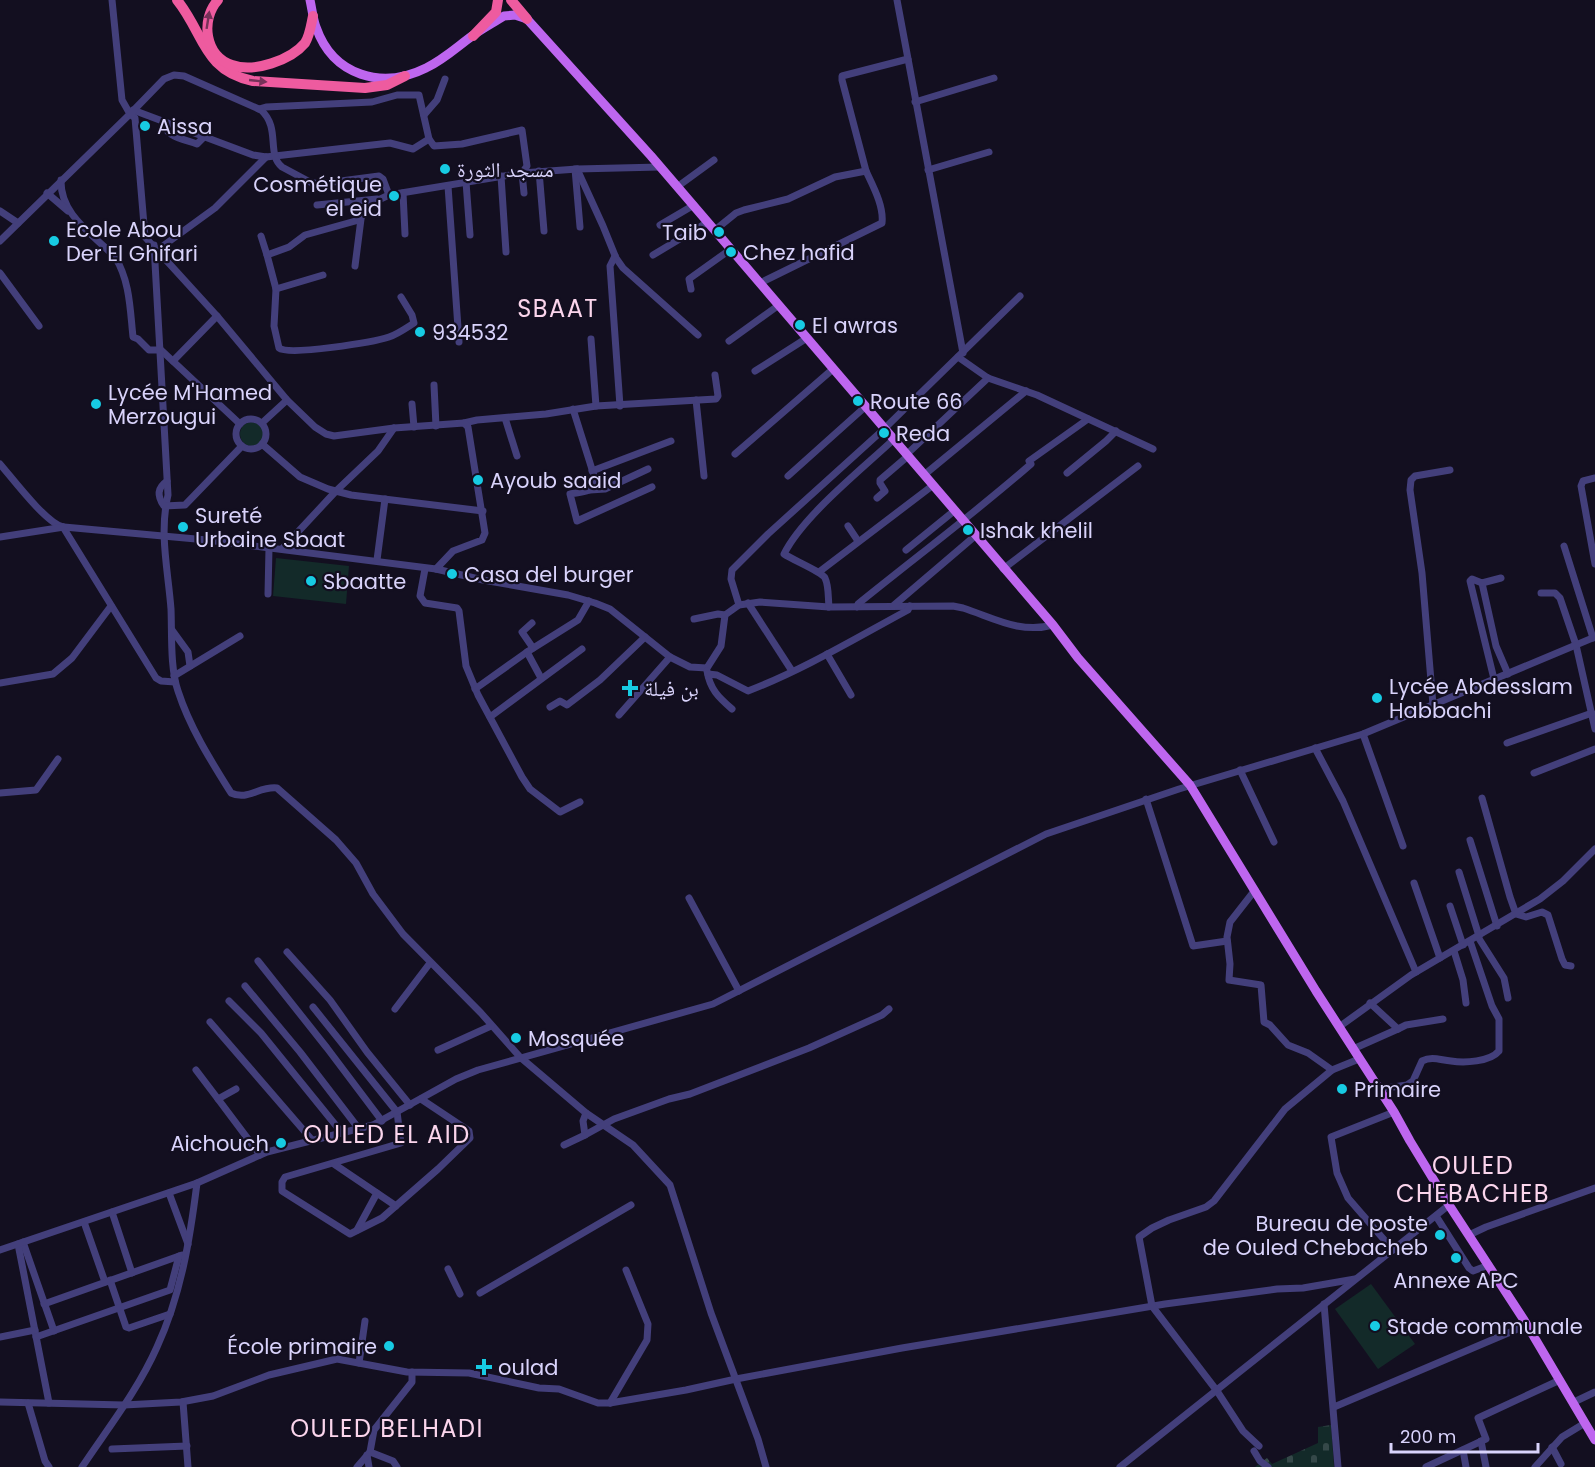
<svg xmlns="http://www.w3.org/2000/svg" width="1595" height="1467" font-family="Poppins,'Noto Naskh Arabic',sans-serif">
	<defs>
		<pattern id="cemetery-stones" width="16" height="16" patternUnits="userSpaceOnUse" patternTransform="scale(1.5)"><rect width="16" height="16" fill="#132a29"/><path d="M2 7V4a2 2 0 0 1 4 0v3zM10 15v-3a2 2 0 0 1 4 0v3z" fill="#354849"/></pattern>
	</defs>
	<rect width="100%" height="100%" fill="#130f20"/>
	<!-- green -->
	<g fill="#132a29">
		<circle cx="252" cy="434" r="12"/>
		<polygon points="276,558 349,566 346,604 273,596"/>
		<polygon points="1371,1284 1415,1344 1378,1369 1335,1309"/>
	</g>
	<!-- cemetery -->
	<polygon fill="url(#cemetery-stones)" points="1331,1425 1334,1467 1255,1467 1267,1458 1272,1464 1318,1443 1318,1427"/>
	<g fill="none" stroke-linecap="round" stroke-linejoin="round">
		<!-- minor -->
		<g stroke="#433f7b" stroke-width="7">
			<polyline points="897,0 963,353"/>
			<polyline points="915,102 994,78"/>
			<polyline points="133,110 253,155 266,157 390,143 413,149 429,139 419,95 397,95 372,102 266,107 259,109"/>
			<polyline points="424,115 437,100 445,79"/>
			<path d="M163,121C164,137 184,139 197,144L205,136"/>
			<polyline points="429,139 434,146 462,144 522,130 527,166 522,173 524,193"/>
			<polyline points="575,169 580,227"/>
			<polyline points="577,169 603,226 616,258 623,268 698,335"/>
			<polyline points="928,170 989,152"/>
			<polyline points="539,171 544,231"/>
			<polyline points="501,176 506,252"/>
			<path d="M61,180C60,215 93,234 115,257C130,281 130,309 133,337L138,339L149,350H161L240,424"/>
			<polyline points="466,182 470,235"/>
			<polyline points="448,186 459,342"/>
			<polyline points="677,187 714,160"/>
			<polyline points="47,193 68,211"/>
			<polyline points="403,193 405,234"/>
			<path d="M389,195L372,203L359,220L305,235L289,247L267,255L276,289L274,326L279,348C289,356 374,342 389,337C398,334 406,328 414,323L412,315L401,297"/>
			<polyline points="317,205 377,199"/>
			<polyline points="0,211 18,223"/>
			<polyline points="660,225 694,205"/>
			<polyline points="715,230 736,213 744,210 788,199 835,177 866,171 842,80 842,76 908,59"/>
			<polyline points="261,236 267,255"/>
			<polyline points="0,241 130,114 122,100 112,0"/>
			<path d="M154,245L168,495C159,533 168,570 171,609C172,634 170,668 178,691C190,728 211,761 231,793C248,801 259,786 277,788L336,840L356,863L373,894L403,934L481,1013L520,1057L586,1113L633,1145L670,1185L711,1313L758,1439L766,1467"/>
			<polyline points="156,251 215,208 266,157"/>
			<polyline points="653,255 708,222"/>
			<polyline points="615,256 610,266 620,406"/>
			<polyline points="355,266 361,219"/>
			<polyline points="0,273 39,326"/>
			<path d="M760,283L882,223C884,206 873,186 866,171"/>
			<polyline points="276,289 323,275"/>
			<polyline points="691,289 689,279 731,249"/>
			<polyline points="591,339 596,406"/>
			<polyline points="729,341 779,305"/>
			<polyline points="958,357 988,378 1037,395 1153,449"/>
			<polyline points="173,361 217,316"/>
			<polyline points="755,371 807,338"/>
			<polyline points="434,385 436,426"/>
			<polyline points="696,400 704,476"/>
			<polyline points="412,404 414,427"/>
			<path d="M573,409L596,482C593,493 580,492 570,494L577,521L652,487"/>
			<polyline points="505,418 517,456"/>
			<circle cx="251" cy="434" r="15"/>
			<polyline points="262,423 287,400"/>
			<polyline points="464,423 477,420 546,414 596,406 716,399 718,396 715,375"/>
			<polyline points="262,444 300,477 328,489 351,495 483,511"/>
			<polyline points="735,454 833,369"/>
			<polyline points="906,455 988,378"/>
			<path d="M0,464C13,479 46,523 63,527"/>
			<polyline points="592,471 671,441"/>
			<polyline points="1067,473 1106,441 1116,431"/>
			<polyline points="924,475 1026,391"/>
			<polyline points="788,476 865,407"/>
			<polyline points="1595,478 1583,481 1581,486 1595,564"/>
			<path d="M167,481C157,488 157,496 164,506L185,505L242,446"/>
			<polyline points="590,490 605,489 648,469"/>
			<polyline points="877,498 885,491 880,483 880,480 908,456"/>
			<polyline points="848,526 858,541"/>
			<polyline points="63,527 156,678 161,681 175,682"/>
			<path d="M0,537L64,527L207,540L436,569L483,580L568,595L595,603L610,609L670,657L690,667L707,668L721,646L725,615L739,605L760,602L829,607L953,606L963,608C994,618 1020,634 1053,625"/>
			<polyline points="1564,546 1593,638"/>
			<polyline points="282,549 336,491 378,451 394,428"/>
			<polyline points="906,550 954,511"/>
			<polyline points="377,560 385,499"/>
			<polyline points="425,569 420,596 425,603 457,608 459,611 466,666 478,695 522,777 530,789 560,812 580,802"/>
			<path d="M436,569L453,551L482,540L485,533L468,427L464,423L394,428L334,436L326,434L315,427L287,400L217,316L145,237L135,118L130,114L164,79L174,75L184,76L261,110C281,128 266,154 282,167L310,182L318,184L379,176L383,179L389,195L522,173L577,169L660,167"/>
			<polyline points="1003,569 1138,466"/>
			<polyline points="819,572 932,486"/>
			<polyline points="1482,583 1496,646 1508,674"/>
			<polyline points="1541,593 1555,593 1560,598 1576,645 1595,729"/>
			<polyline points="268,594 269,548"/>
			<polyline points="748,603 792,671"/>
			<polyline points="739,605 731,579 732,570 768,534 884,429 1020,296"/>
			<polyline points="893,606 975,536"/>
			<path d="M829,607C828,598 829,586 825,578C822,572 793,560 784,554C803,516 861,470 893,440"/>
			<path d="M857,607L858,604C916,557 975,513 1031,464L1029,461L1088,419"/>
			<polyline points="694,619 718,614 725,615"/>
			<polyline points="532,623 522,632 533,648"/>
			<polyline points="172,630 188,652 190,666"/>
			<polyline points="827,654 851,695"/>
			<path d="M707,671C710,689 718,697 732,709"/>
			<path d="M708,674L717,675L748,691C803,670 856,638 908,610L910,606"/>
			<polyline points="174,676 240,636"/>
			<polyline points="541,678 527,652 578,620 589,601"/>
			<polyline points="1494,679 1470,581 1472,579 1482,583 1501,578"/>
			<polyline points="0,683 53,674 72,658 111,606"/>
			<polyline points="475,689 527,652"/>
			<polyline points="1433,705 1422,573 1410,490 1411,480 1415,476 1450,470"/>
			<polyline points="550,707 560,701 567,705 600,680 645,637"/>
			<polyline points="619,715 670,657"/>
			<polyline points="490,717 582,649"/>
			<polyline points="1363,734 1403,846"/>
			<polyline points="1507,743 1592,713"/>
			<polyline points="1315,748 1343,801 1416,972"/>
			<polyline points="1240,770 1274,842"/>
			<polyline points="1534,773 1595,749"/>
			<polyline points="0,793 36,790 58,759"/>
			<polyline points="1482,798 1510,897 1516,914 1526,917 1542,912 1548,915 1562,959 1565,965 1571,966"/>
			<polyline points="1146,799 1193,946 1227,941"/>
			<polyline points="1470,840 1497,926"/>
			<polyline points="1459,872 1479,936"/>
			<polyline points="1414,883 1440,958"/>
			<polyline points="1255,890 1230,922 1227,937 1230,964 1229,980 1261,985 1264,1022 1270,1025 1288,1045 1308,1053 1332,1070"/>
			<polyline points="689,898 739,991"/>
			<polyline points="1450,906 1463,945"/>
			<polyline points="1478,937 1504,978 1508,998"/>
			<polyline points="1454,951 1463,980 1466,1003"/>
			<polyline points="287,952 330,1000 367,1052 410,1105"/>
			<polyline points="258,961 327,1048 382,1121"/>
			<polyline points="245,986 300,1052 359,1129"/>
			<polyline points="229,1001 261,1033 342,1133"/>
			<polyline points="313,1007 397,1112 401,1143 285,1177 282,1182 282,1191 350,1234 382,1218 438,1169 470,1138 469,1131 421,1099"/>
			<polyline points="395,1009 430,963"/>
			<polyline points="210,1022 312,1140"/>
			<polyline points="1339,1027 1411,975 1540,899 1563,881 1595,849"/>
			<polyline points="1398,1029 1406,1025 1443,1019"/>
			<polyline points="1353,1049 1398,1029 1370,1003"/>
			<polyline points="438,1050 491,1026"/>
			<polyline points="196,1070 218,1099 236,1089"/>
			<path d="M1379,1089L1407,1085L1413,1081L1422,1061C1432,1056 1440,1060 1451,1061C1464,1063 1490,1062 1499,1051V1019L1492,1006L1470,941"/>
			<polyline points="218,1099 260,1155"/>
			<polyline points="585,1135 583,1121 586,1113"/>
			<polyline points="564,1145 585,1135 614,1119 669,1099 690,1094 809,1048 882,1015 889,1009"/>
			<polyline points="334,1164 396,1206"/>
			<polyline points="169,1193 188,1244"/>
			<polyline points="112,1212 132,1273"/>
			<polyline points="1436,1216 1469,1268 1473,1271 1489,1265"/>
			<polyline points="84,1222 105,1282"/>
			<polyline points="357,1230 377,1193"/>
			<polyline points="1469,1235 1486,1227 1595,1188"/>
			<polyline points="23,1242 54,1331"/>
			<polyline points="18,1244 49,1403"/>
			<polyline points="0,1250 197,1183 267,1152 373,1125 456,1079 478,1070 713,1004 1046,834 1179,789 1363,734 1595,637"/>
			<polyline points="1393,1250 1348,1198 1337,1173 1331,1137 1394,1112"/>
			<polyline points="448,1269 460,1294"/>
			<polyline points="110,1280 126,1327 129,1328 170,1314"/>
			<polyline points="480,1293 631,1205"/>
			<polyline points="44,1304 182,1255"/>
			<polyline points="1324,1304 1338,1467"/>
			<polyline points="0,1337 35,1330"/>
			<polyline points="36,1337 170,1290 179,1256"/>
			<polyline points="359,1363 365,1321"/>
			<polyline points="0,1402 124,1405 181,1402 213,1396 269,1375 337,1359 407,1372 469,1373 539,1388 559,1389 598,1403 610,1403 686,1390 736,1379 902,1348 1165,1304 1277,1289 1303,1288 1355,1279"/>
			<polyline points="183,1402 188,1467"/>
			<polyline points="1574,1402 1595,1392"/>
			<polyline points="28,1403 45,1461 49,1467"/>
			<polyline points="610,1403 647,1340 648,1324 626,1270"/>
			<polyline points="1334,1407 1527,1325"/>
			<polyline points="1481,1441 1486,1467"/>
			<polyline points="1259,1446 1243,1431 1217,1391 1152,1306 1139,1237 1152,1228 1169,1220 1206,1207 1214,1201 1285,1109 1332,1070 1359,1059"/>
			<polyline points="1552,1447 1561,1464"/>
			<polyline points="112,1449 187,1446"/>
			<polyline points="1463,1450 1466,1467"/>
			<polyline points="1254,1451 1260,1461 1268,1467"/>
			<polyline points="367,1455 369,1467"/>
			<path d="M82,1467C108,1428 138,1390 157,1347C181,1295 190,1239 197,1183"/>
			<polyline points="357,1467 370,1452"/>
			<polyline points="397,1467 393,1461 370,1452 374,1430 412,1382 412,1372"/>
			<polyline points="1120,1467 1449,1205"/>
			<polyline points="1426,1467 1486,1439 1478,1418 1560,1380"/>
			<polyline points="1535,1467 1562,1437 1585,1423"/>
		</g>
		<!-- major -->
		<path stroke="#be66ef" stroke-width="9" d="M310,0C312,9 313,19 316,27C333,76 382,90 426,68C443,60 457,47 472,36C482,29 493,23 504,16L515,15L527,19L651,156L1053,625L1078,658L1190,785L1316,991L1394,1112L1410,1141L1449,1205L1524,1320L1595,1440"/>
		<!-- highway -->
		<g stroke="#ee5b9f" stroke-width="10">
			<path d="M177,0C204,33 203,71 253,81L365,88L387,85L405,76"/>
			<path d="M218,0C200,20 205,56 232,65C254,73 291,60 305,43C310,35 311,25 313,16"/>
			<polyline points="511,0 527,19"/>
			<polyline points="473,36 496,12 498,0"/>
		</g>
	</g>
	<!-- one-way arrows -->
	<defs><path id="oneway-solid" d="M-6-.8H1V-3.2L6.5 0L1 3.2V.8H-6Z" transform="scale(1.5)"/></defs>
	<g fill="#763159">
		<use href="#oneway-solid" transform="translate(208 20) rotate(-81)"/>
		<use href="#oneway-solid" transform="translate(258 81) rotate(6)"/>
	</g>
	<!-- markers -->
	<g fill="#17cbe3" stroke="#130f20" stroke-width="2">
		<circle cx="145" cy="126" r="6"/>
		<circle cx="445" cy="169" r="6"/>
		<circle cx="394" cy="196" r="6"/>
		<circle cx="719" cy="232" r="6"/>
		<circle cx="54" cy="241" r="6"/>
		<circle cx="731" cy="252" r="6"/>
		<circle cx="800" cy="325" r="6"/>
		<circle cx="420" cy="332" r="6"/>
		<circle cx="858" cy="401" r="6"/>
		<circle cx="96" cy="404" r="6"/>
		<circle cx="884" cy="433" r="6"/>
		<circle cx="478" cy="480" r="6"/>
		<circle cx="183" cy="527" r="6"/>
		<circle cx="968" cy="530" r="6"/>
		<circle cx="452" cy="574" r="6"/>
		<circle cx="311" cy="581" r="6"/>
		<path d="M627 679h6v6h6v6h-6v6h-6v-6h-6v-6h6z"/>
		<circle cx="1377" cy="698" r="6"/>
		<circle cx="516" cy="1038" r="6"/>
		<circle cx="1342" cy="1089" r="6"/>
		<circle cx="281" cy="1143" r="6"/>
		<circle cx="1440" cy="1235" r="6"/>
		<circle cx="1456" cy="1258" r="6"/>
		<circle cx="1375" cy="1326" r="6"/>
		<circle cx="389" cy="1346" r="6"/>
		<path d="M481 1358h6v6h6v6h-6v6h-6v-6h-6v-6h6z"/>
	</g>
	<g text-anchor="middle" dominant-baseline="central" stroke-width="4.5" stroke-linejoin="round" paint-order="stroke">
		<!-- poi labels -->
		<g font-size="21" fill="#d9d3fb" stroke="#130f20" text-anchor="start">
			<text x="157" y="126">Aissa</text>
			<text x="457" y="169">مسجد الثورة</text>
			<text x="382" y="184" text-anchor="end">Cosmétique<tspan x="382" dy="24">el eid</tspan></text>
			<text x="66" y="229">Ecole Abou<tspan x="66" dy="24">Der El Ghifari</tspan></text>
			<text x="707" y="232" text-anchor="end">Taib</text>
			<text x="743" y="252">Chez hafid</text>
			<text x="812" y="325">El awras</text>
			<text x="432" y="332">934532</text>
			<text x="108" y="392">Lycée M'Hamed<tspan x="108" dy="24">Merzougui</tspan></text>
			<text x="870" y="401">Route 66</text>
			<text x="896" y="433">Reda</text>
			<text x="490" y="480">Ayoub saaid</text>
			<text x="195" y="515">Sureté<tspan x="195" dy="24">Urbaine Sbaat</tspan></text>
			<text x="980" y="530">Ishak khelil</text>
			<text x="464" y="574">Casa del burger</text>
			<text x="323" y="581">Sbaatte</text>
			<text x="1389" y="686">Lycée Abdesslam<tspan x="1389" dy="24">Habbachi</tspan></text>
			<text x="644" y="688">بن فيلة</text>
			<text x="528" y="1038">Mosquée</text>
			<text x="1354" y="1089">Primaire</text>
			<text x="269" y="1143" text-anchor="end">Aichouch</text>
			<text x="1428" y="1223" text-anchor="end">Bureau de poste<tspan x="1428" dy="24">de Ouled Chebacheb</tspan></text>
			<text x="1456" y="1280" text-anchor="middle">Annexe APC</text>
			<text x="1387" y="1326">Stade communale</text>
			<text x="377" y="1346" text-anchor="end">École primaire</text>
			<text x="498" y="1367">oulad</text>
		</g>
		<!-- quarter labels -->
		<g font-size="24" letter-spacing="1.5" fill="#fbd5ec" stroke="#130f20">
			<text x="558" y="308">SBAAT</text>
			<text x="387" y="1134">OULED EL AID</text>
			<text x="1473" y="1165">OULED<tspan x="1473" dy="28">CHEBACHEB</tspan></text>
			<text x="387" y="1428">OULED BELHADI</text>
		</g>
	</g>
	<!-- scale -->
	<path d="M1391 1443v9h147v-9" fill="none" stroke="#d9d3fb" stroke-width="3"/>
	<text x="1400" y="1443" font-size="18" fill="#d9d3fb" stroke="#130f20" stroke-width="4.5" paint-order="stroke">200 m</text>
</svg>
